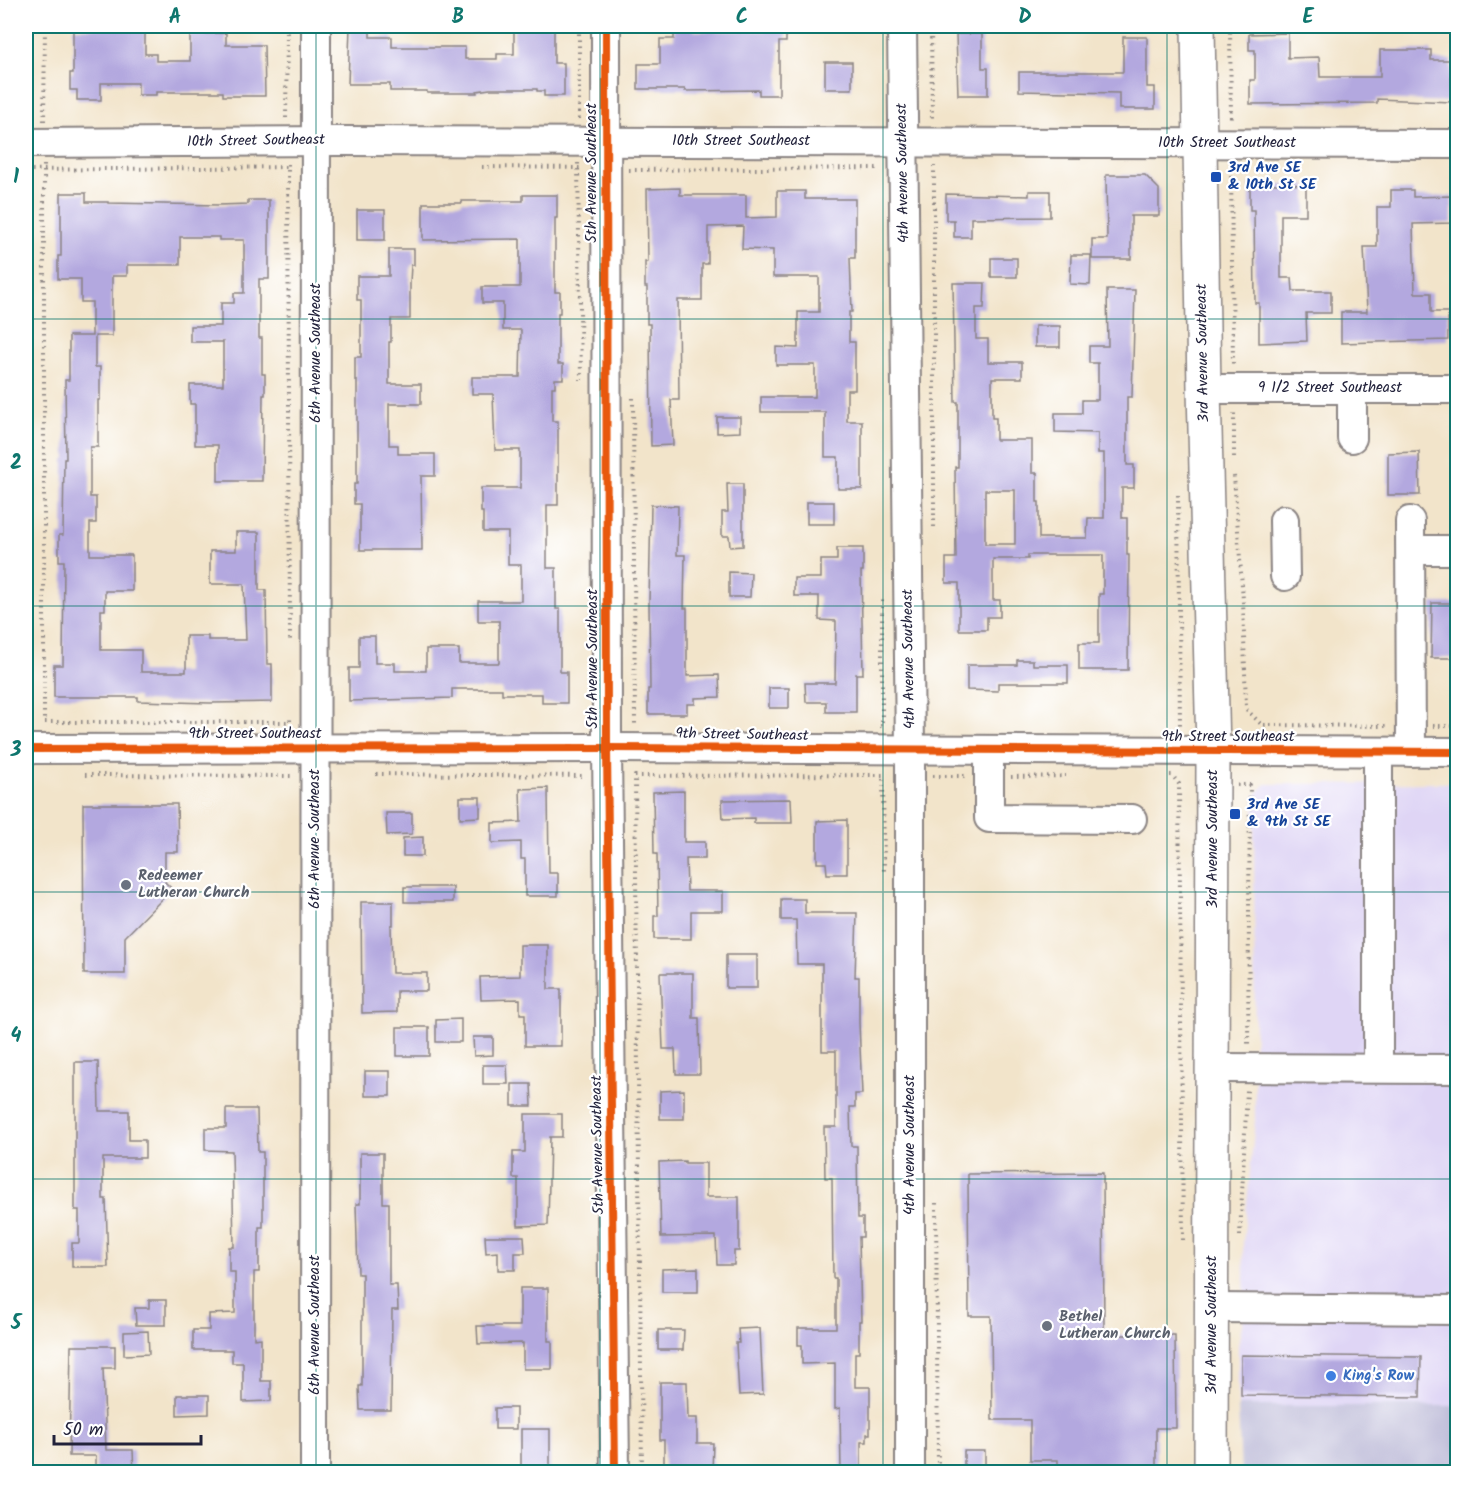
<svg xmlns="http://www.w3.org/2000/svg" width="1483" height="1498" font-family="Kalam,sans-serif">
	<rect width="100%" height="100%" fill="#fff"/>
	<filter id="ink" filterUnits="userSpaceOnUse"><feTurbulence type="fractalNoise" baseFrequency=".0167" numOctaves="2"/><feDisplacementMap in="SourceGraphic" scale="12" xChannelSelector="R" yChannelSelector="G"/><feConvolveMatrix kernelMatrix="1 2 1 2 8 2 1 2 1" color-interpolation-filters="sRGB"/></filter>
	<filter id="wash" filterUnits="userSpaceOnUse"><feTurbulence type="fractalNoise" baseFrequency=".008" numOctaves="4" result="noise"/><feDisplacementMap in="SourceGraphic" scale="24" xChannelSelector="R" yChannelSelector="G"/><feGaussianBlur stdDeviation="1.35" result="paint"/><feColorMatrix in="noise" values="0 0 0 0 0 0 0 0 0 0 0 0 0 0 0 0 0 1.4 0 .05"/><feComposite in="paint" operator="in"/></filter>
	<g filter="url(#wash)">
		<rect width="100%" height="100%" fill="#f2e4ca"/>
		<!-- built -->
		<polygon fill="#dfd5f5" points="1457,783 1457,1406 1238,1406 1238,1345 1245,1309 1243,1244 1255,1121 1254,796 1266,784"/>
		<!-- industrial -->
		<polygon fill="#c3c1db" points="1238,1406 1457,1406 1457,1472 1241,1472"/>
		<g id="blocks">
			<!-- building -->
			<g fill="#b3a8df" fill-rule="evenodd">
				<polygon points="128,26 145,26 145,54 156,54 156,61 190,61 190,34 226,33 226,45 264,45 265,96 223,96 223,92 156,92 156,95 138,95 138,83 101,83 101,100 77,100 77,90 70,90 70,73 73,73 73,28 128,28"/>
				<polygon points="350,26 370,26 370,37 392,37 392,47 465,47 465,59 497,59 497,54 514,54 514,26 554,26 554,63 564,63 564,96 544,96 544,91 537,91 537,89 490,89 477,91 477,93 427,93 427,91 390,91 390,84 348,84"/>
				<polygon points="674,26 694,26 694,31 765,31 765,26 786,26 786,42 779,42 779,95 759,95 759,90 685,91 685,89 638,89 638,64 660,64 660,39 674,39"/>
				<polygon points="1288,33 1288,58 1319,57 1320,77 1380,77 1380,50 1431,50 1431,60 1451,60 1452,102 1377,99 1377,103 1250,104 1250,80 1255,80 1255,50 1249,50 1249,34"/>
				<polygon points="956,34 982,34 982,68 988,68 988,95 958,95"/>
				<polygon points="1123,37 1147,37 1147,87 1155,87 1155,109 1119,109 1119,93 1019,91 1019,72 1123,72"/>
				<rect x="825" y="62" width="27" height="27"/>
				<polygon points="1106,175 1145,175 1159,189 1159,216 1131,216 1131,259 1092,259 1092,239 1107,239"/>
				<polygon points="1250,183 1306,185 1306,215 1281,215 1281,278 1292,278 1293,291 1331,291 1331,313 1306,313 1307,341 1259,343 1259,303 1255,303 1254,210 1250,210"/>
				<polygon points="680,188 680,195 746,195 746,218 777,217 777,191 805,191 805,199 855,199 855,258 850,258 852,312 849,312 849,342 855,342 855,390 847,390 847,421 862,421 862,489 838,489 838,457 825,457 825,412 761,412 761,397 815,397 815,365 776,365 776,347 798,348 798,312 819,312 819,277 773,277 773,250 742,249 743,226 708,227 708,264 702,264 702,300 678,300 679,400 671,400 673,445 651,446 650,324 647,324 647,287 645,287 645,262 648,262 647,189"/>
				<polygon points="1391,190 1413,190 1413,197 1452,196 1452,223 1413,224 1415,293 1431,293 1431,312 1448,312 1448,340 1341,343 1341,312 1367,312 1364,247 1377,247 1377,207 1391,207"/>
				<polygon points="1029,191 1050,191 1050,217 971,218 971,237 954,237 954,220 946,220 946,194 1029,196"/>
				<polygon points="61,193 86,193 86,202 108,202 108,203 219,205 248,204 248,200 269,200 269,279 259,279 259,338 262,338 262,374 265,374 265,395 263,395 262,481 218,481 218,445 195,445 195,404 190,404 190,385 223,385 223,342 190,342 190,326 221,326 221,303 234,303 234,293 244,293 244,240 219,240 219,237 180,237 180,265 127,265 127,276 112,276 112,336 95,336 95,367 100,367 100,400 98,400 98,447 90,447 90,497 96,497 96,523 90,523 90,555 132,555 132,591 105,591 105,610 101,610 101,650 141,650 141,672 186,672 186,636 208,636 208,640 246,640 244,584 210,584 210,551 236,551 236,532 259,532 259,590 266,590 267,664 272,664 272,702 210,703 138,701 138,697 54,697 54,665 63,665 64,561 59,561 59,535 63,535 64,459 66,459 65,380 69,380 69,336 92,336 92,302 81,302 81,279 58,279 58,256 61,256"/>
				<polygon points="523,195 557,195 557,218 555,218 555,292 560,292 560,313 558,313 558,364 563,364 563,379 555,379 555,387 552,387 552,421 558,421 558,505 547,505 547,568 556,568 556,609 560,609 560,672 567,672 567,703 542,703 542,694 502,694 502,689 452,689 452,698 349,701 349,668 359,668 359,636 375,636 375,663 395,663 395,671 426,671 426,649 459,649 459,663 499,663 499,621 478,621 478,601 521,601 521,565 508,565 508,532 483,532 483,512 481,512 481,488 520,488 520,450 495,450 493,394 472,394 472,377 520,377 521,330 503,330 503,303 482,303 482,287 520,287 520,239 423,240 423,203 462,203 462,201 523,201"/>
				<rect x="357" y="210" width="28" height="30"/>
				<polygon points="389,249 414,249 414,265 411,265 410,283 410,319 391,319 391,342 389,342 389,384 421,384 421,404 389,404 389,445 398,445 398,454 435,454 435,476 421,476 422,550 360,550 360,504 354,504 354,484 357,484 357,380 355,380 355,357 361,357 361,300 357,300 357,276 389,276"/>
				<polygon points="1071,255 1091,255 1090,285 1070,284"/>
				<rect x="991" y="258" width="26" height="19"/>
				<path d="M953,283H985L984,308H976V339H988V362H1022V378H992V418H996V440H1032V473H1037V502H1039V538H1087L1088,518H1104V453H1098V433L1055,432V413H1082V400H1098V363H1089V346H1108L1107,290H1135L1132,397H1127V465H1134V488H1122V518H1127V555H1129L1128,670H1079V643H1099V594H1103V555H1028V559H993V600H1000V617H987V630H959V583H946V558H956L955,467H958V402H955ZM985,490H1015V544H985Z"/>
				<rect x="1035" y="326" width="25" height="21"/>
				<polygon points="717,417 740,417 740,432 717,433"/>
				<polygon points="1419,452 1420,495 1388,495 1388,453"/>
				<polygon points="727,484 743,484 743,546 730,547 729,536 722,536 722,512 728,512"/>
				<rect x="807" y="502" width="27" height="22"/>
				<polygon points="651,505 678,506 677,555 685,555 684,608 687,608 687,676 719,675 720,697 695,698 695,704 687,704 687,714 648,714 648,689 650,689 649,603"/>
				<polygon points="837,548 863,548 863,571 861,571 863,674 856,674 856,712 826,712 826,702 806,702 805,683 835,683 836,621 819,620 819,596 794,596 794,578 821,578 821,560 837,560"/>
				<polygon points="729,572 751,573 750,597 729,597"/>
				<polygon points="1432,603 1458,603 1458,658 1431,658"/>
				<polygon points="1017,660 1033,660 1033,665 1068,665 1068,683 998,683 998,691 967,690 967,665 1017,665"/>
				<rect x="769" y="688" width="20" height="20"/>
				<polygon points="548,788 549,873 558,873 558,896 525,896 525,859 521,859 521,842 492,843 492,823 521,822 520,789"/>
				<polygon points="684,791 684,842 705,842 705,859 686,859 687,891 723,891 723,911 691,911 691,939 654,939 654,916 658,916 657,854 654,854 653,792"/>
				<polygon points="460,797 480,797 480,817 460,818"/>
				<polygon points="791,799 792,823 754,823 754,818 723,819 722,800"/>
				<polygon points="83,804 177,804 178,852 165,852 165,882 172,889 125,937 125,974 84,974"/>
				<polygon points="386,813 412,813 412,834 387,835"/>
				<polygon points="847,820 847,874 827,874 826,863 817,863 817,821"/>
				<polygon points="423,837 423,856 403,856 403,838"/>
				<rect x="404" y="887" width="49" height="15"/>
				<polygon points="781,899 805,899 805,913 857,913 855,977 859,977 859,1023 862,1094 855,1094 855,1107 850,1107 851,1146 857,1146 858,1218 863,1218 863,1237 859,1237 861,1321 859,1321 859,1353 855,1353 855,1387 870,1387 870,1434 867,1434 867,1442 861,1442 861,1473 841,1473 840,1408 835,1409 835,1363 802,1364 802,1345 798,1345 798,1328 836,1328 836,1278 833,1278 832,1178 825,1178 824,1127 836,1127 836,1051 822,1051 822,964 797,964 796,920 781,920"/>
				<polygon points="361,902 393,902 393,925 391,925 392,973 427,973 427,991 397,991 397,1012 362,1013"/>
				<polygon points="520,945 548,945 548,989 561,989 561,1046 525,1046 525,1014 520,1014 520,999 481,1000 480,977 520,976"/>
				<rect x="726" y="955" width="31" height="33"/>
				<polygon points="660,973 693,973 693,1018 699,1018 700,1074 676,1074 675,1049 663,1049"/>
				<polygon points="461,1019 461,1042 436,1042 436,1020"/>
				<rect x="397" y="1027" width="32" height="29"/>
				<polygon points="473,1037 493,1037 493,1055 474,1056"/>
				<polygon points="75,1062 98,1062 99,1111 129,1111 129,1140 145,1140 145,1158 103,1158 103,1199 106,1199 108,1267 72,1267 72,1243 79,1243 79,1210 75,1210"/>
				<polygon points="483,1065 507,1065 508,1084 483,1084"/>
				<rect x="365" y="1071" width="25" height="25"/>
				<polygon points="512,1084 531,1084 532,1106 512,1106"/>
				<polygon points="684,1090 684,1119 660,1119 660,1091"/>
				<polygon points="226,1109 257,1109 258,1152 263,1152 263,1227 259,1227 259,1272 254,1272 254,1339 261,1338 261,1381 271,1381 271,1401 243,1402 243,1363 232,1363 232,1350 193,1350 193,1330 209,1330 209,1314 235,1313 235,1272 229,1272 229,1247 234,1247 232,1151 205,1150 205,1128 226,1128"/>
				<polygon points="525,1114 562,1114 562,1137 550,1137 548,1225 518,1226 518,1178 513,1178 513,1152 525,1152"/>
				<polygon points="360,1153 383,1153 383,1203 389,1203 389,1285 397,1285 398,1310 392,1310 391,1410 360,1410 359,1386 362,1386 362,1274 358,1274 356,1204 360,1204"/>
				<polygon points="685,1161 685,1163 706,1163 706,1197 739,1197 739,1251 734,1251 734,1265 717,1265 716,1236 661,1237 659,1162"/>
				<polygon points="1103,1173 1104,1335 1175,1335 1176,1428 1156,1428 1156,1473 1058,1473 1058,1460 1030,1460 1030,1420 992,1420 991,1316 969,1316 968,1174"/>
				<polygon points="485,1236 524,1236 525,1253 515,1253 515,1270 498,1270 498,1252 486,1253"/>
				<polygon points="698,1268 698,1292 662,1292 662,1269"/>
				<polygon points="520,1288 548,1288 548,1341 552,1341 552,1369 523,1369 523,1343 478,1344 477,1326 520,1326"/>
				<polygon points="149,1300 166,1300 166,1325 136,1325 135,1308 149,1308"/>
				<polygon points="760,1328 763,1394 739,1395 736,1343 739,1343 738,1329"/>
				<polygon points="658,1330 684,1330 683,1350 658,1350"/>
				<polygon points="148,1331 149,1354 124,1355 124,1332"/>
				<polygon points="71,1346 115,1346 115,1368 103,1368 106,1450 133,1450 134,1473 96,1473 96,1456 69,1456"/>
				<polygon points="1241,1355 1421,1357 1420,1397 1241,1395"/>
				<polygon points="660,1382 687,1382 688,1418 697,1418 697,1443 713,1443 712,1473 664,1473 664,1440 660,1440"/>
				<polygon points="177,1395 209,1395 209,1414 177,1415"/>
				<rect x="495" y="1408" width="21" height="21"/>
				<rect x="521" y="1429" width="29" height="44"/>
				<rect x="964" y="1451" width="21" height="22"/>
			</g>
		</g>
	</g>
	<g filter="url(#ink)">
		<use href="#blocks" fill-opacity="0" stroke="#8a8382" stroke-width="1.5"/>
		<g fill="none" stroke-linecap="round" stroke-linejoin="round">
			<!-- minor casing -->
			<g stroke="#8a8382" stroke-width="32">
				<g id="minor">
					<polyline points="606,26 607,748 615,1472"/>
					<polyline points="902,26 910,750 910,1472"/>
					<polyline points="26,143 339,141 1458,144"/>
					<polyline points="1352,388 1352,438"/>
					<polyline points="1204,389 1458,389"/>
					<polyline points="1284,520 1285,576"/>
					<polyline points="1410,521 1411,752"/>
					<polyline points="1411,550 1458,550"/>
					<polyline points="26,749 607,748 1458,752"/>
					<polyline points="989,750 989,818 1132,819"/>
					<polyline points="1378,752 1378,1068"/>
					<polyline points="1212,1068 1458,1069"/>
					<polyline points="1212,1308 1458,1310"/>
					<polyline points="315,1472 316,26"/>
				</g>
			</g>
			<!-- major casing -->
			<g stroke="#8a8382" stroke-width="36">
				<polyline id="major" points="1198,26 1204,389 1213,750 1211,1472"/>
			</g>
			<!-- path -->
			<g stroke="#8a8382" stroke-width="4" stroke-dasharray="1.5 4.5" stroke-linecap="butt">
				<polyline points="931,26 932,119"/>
				<polyline points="1230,26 1231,121"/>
				<polyline points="286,118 287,26"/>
				<polyline points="579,119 579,26"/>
				<polyline points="44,121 45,26"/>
				<polyline points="578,163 581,380"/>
				<polyline points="288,164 290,643"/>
				<polyline points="1231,164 1233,367"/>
				<polyline points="44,165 44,722 290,722 290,719"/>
				<polyline points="482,167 580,168"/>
				<polyline points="26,170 289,167"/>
				<polyline points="629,170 880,168"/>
				<polyline points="633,398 635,727"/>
				<polyline points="1234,457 1234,410"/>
				<polyline points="1234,476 1243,600 1246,709 1262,725 1389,726"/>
				<polyline points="1178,495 1180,727"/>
				<polyline points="934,527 934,166"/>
				<polyline points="880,726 882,726 882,598"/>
				<polyline points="1433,726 1458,726"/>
				<polyline points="376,774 585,776"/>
				<polyline points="85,775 291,776"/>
				<polyline points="1170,775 1172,775 1179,784 1183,1240"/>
				<polyline points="933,776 967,776"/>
				<polyline points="1011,777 1066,776"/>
				<polyline points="1237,785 1250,785 1248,1047"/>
				<polyline points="936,1203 938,1472"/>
				<polyline points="1240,1236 1247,1090"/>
				<polyline points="642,1472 635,776 883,775 884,874"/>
			</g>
			<!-- minor -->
			<use href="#minor" stroke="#fff" stroke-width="28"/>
			<!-- major -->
			<use href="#major" stroke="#fff" stroke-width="33"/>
			<!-- cycleway casing -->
			<g stroke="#fff" stroke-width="11">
				<g id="cycleway">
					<polyline points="606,26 607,748 615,1472"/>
					<polyline points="26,749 607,748 1458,752"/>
				</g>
			</g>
			<!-- cycleway -->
			<use href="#cycleway" stroke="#e8590c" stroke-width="8"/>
		</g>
	</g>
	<!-- grid -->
	<path fill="none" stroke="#0f766e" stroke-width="1.5" stroke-opacity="0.55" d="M316,26V1472M600,26V1472M883,26V1472M1167,26V1472M26,319H1458M26,606H1458M26,892H1458M26,1179H1458"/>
	<!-- markers -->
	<g fill="#1a4fb4" stroke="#fff" stroke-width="2">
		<rect x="1210" y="171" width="12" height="12" rx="3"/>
		<rect x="1229" y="808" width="12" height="12" rx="3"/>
	</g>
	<g fill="#6b7280" stroke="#fff" stroke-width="2">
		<circle cx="126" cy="885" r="6"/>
		<circle cx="1047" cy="1326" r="6"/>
	</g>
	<circle fill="#3f7fe0" stroke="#fff" stroke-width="2" cx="1331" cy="1376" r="6"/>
	<g text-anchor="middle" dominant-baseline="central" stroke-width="4.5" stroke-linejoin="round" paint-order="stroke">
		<!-- street labels -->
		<g font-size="15" fill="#22223b" stroke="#fff">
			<text transform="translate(256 141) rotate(-1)">10th Street Southeast</text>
			<text x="741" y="141">10th Street Southeast</text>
			<text x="1227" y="143">10th Street Southeast</text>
			<text transform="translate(592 173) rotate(-90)">5th Avenue Southeast</text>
			<text transform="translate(903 173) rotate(-91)">4th Avenue Southeast</text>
			<text transform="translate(316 353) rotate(-90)">6th Avenue Southeast</text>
			<text transform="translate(1203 353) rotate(-91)">3rd Avenue Southeast</text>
			<text x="1330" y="388">9 1/2 Street Southeast</text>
			<text transform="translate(593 659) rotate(-90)">5th Avenue Southeast</text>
			<text transform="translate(909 659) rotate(-91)">4th Avenue Southeast</text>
			<text x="255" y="734">9th Street Southeast</text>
			<text transform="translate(742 735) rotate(1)">9th Street Southeast</text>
			<text x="1228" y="737">9th Street Southeast</text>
			<text transform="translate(315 839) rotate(-90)">6th Avenue Southeast</text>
			<text transform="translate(1213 839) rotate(-90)">3rd Avenue Southeast</text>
			<text transform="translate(598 1145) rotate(-91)">5th Avenue Southeast</text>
			<text transform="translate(910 1145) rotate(-90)">4th Avenue Southeast</text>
			<text transform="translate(315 1325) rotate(-90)">6th Avenue Southeast</text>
			<text transform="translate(1212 1325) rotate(-90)">3rd Avenue Southeast</text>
		</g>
		<!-- transit labels -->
		<g font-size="15" font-weight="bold" fill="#164399" stroke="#fff" text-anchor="start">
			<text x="1228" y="168">3rd Ave SE<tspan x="1228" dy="17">&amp; 10th St SE</tspan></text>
			<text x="1247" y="805">3rd Ave SE<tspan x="1247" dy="17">&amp; 9th St SE</tspan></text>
		</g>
		<!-- worship labels -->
		<g font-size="15" font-weight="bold" fill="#5b616d" stroke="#fff" text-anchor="start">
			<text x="138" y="876">Redeemer<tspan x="138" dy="17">Lutheran Church</tspan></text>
			<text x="1059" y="1317">Bethel<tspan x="1059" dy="17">Lutheran Church</tspan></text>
		</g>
		<!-- shop labels -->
		<g font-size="15" font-weight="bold" fill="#366cbe" stroke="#fff" text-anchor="start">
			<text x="1343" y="1376">King's Row</text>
		</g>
	</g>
	<!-- margin -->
	<rect width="1483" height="1498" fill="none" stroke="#fff" stroke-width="66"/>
	<!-- scale -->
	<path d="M54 1435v9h147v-9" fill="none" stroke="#22223b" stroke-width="3"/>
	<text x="63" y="1435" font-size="18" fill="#22223b" stroke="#ffffff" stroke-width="4.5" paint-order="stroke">50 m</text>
	<rect x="33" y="33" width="1417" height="1432" fill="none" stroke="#0f766e" stroke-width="2"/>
	<g font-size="20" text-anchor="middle" font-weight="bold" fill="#0f766e">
		<text x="175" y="23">A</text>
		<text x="458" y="23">B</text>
		<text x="742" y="23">C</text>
		<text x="1025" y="23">D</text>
		<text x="1308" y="23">E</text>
		<text x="16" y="183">1</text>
		<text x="16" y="469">2</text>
		<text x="16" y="756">3</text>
		<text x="16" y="1042">4</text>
		<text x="16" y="1329">5</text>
	</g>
</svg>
